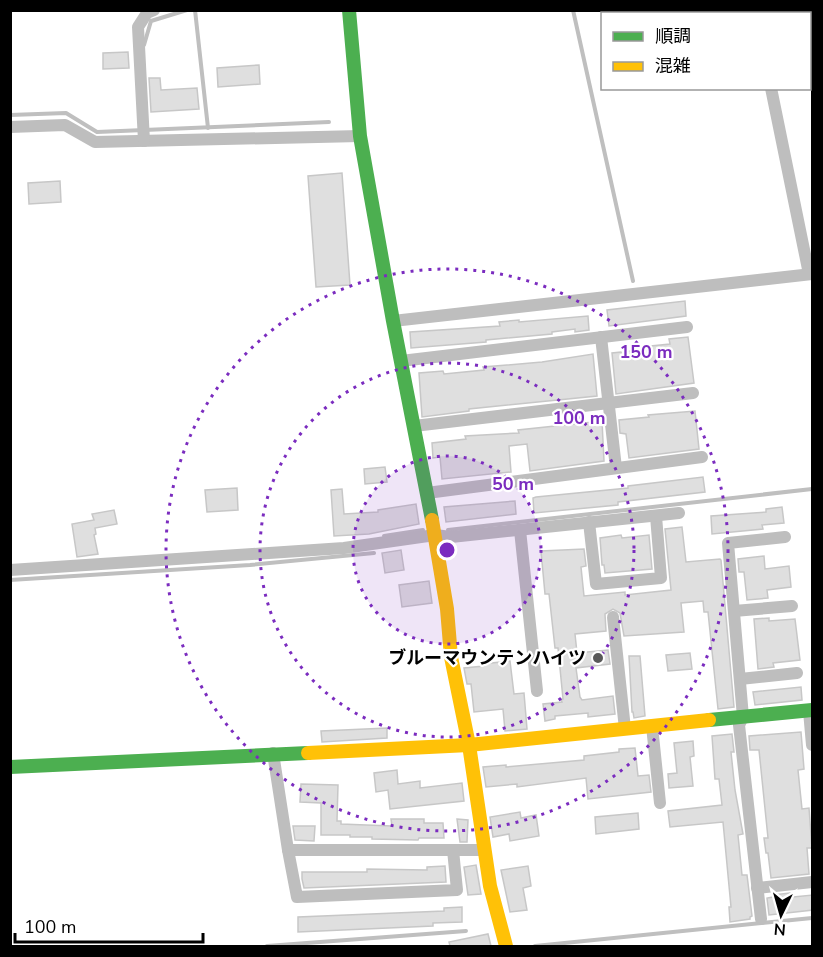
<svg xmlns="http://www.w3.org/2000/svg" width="823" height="957" font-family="'Nunito Sans','Noto Sans JP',sans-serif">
	<rect width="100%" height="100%" fill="#fff"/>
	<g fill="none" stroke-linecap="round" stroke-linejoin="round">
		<!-- stream -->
		<g stroke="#bfbfbf" stroke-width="4">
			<polyline points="195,10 208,128"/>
			<polyline points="573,10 633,281"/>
			<polyline points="144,45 151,21 187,10"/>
			<polyline points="10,115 66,113 97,132 329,122"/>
			<polyline points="448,530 812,489"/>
			<polyline points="384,536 423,530"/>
			<polyline points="10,580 250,565 374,553"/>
			<polyline points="267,946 466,931"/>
			<polyline points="535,946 812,918"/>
		</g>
	</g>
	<!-- building -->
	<g fill="#dfdfdf" stroke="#c7c7c7" stroke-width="1.5">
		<polygon points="128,52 129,68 103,69 103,53"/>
		<polygon points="259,65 260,84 218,87 217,68"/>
		<polygon points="149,78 160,78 161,90 197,88 199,109 151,112"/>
		<polygon points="342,173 350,285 316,287 308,176"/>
		<polygon points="60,181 61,202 29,204 28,183"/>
		<polygon points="685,301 686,316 609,326 607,310"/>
		<polygon points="588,316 589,330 575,332 575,329 552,332 552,334 486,340 486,342 411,348 410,332 500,326 499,322 519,320 519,322"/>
		<polygon points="688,337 694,383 616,394 612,353 641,350 641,347 670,344 669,339"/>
		<polygon points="593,354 597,396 469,409 469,411 422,417 419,373 443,371 444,374 484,370 483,367 542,362"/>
		<polygon points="695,411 699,449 629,458 626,434 620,433 619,420 649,417 648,415"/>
		<polygon points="602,421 604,461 530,471 527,444 509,446 511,472 442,479 440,457 433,458 432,443 466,439 465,436 519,433 518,430"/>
		<polygon points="385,467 387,482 365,484 364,469"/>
		<polygon points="703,477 705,492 618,502 618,505 534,513 533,498 536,497 628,488 628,486"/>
		<polygon points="237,488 238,510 207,512 205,490"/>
		<polygon points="342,489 344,514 378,512 378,510 416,504 419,524 369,534 334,536 331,490"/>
		<polygon points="515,501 516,514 446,522 444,507"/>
		<polygon points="782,507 784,523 762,525 763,529 712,534 711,516 766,512 766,509"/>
		<polygon points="114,510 117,524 95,528 96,534 94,535 98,554 77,557 72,524 94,520 92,514"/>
		<polygon points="682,527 686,562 720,559 721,560 734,707 718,709 708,612 704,612 703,601 681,603 684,632 624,636 620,613 613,609 605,614 606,631 575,634 577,653 608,650 610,664 576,668 580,697 582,700 613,696 615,714 588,717 588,713 555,716 555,719 545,721 543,704 562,702 561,699 563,699 558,648 555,648 549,594 545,594 541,551 584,549 586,566 581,567 584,596 625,592 625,595 671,590 665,529"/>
		<polygon points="621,535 622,538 649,535 652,569 605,573 604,565 602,565 600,538"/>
		<polygon points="401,550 404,570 385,573 382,553"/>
		<polygon points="764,556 765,569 789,566 791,587 767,590 768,598 747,600 744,572 739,572 738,559"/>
		<polygon points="429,581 432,603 402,607 399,585"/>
		<polygon points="769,618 769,621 795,619 800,660 773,663 774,667 758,669 754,619"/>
		<polygon points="690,653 692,669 668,671 666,655"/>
		<polygon points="629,656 640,656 645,716 634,718 633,712 632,712"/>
		<polygon points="510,661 514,694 524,693 527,729 505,731 503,709 474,712 471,684 467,684 464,668 484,666 483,664"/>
		<polygon points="801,687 802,700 755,705 753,692"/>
		<polygon points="387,728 387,738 322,742 321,731"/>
		<polygon points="801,732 804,769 798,770 802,809 809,808 812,848 807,848 809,874 771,878 768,853 766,853 764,838 768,838 759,750 750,750 749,736"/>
		<polygon points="732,734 734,752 731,752 735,790 743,834 738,835 742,875 747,875 752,916 750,917 750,919 730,922 729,907 731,907 723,822 670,827 668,811 722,805 719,779 715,779 712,736"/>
		<polygon points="693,741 694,756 690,757 693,786 669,788 668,774 677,773 674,743"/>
		<polygon points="635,748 638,776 649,775 651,792 588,799 586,778 517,787 517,784 486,787 483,767 506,765 506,767 584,760 584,756 619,752 619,749"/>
		<polygon points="397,770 398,784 420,781 420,788 462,783 464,801 390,809 388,790 376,792 374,773"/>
		<polygon points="301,784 338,785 337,821 341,821 341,824 392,826 391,819 424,819 424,823 443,823 444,838 419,838 418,840 372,839 372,837 350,837 350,835 321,835 321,803 300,802"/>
		<polygon points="520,812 521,818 536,815 539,836 510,841 509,834 493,837 490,817"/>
		<polygon points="638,813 639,829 596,834 595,817"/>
		<polygon points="457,819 468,820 467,842 460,842"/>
		<polygon points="293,826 315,826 314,841 295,840"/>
		<polygon points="476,865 481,894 468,895 464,867"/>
		<polygon points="445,866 446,882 304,888 302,879 302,872 367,872 367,869 427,870 427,867"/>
		<polygon points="528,866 531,886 523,888 527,910 510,912 501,870"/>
		<polygon points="790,893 793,897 813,895 813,910 769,915 767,898 773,897 773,895"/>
		<polygon points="462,907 462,922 433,923 433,926 298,932 298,917 444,911 444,908"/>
		<polygon points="488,934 491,946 450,946 449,942"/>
	</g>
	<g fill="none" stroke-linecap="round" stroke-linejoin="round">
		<!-- street -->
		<g stroke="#bebebe" stroke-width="12">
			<polyline points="755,10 755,14"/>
			<polyline points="771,88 809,274"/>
			<polyline points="10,127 65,125 95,142 360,136"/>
			<polyline points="144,141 138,27 147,13 154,10"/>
			<polyline points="393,321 812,274"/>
			<polyline points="601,337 616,468"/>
			<polyline points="401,361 687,327"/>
			<polyline points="414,426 693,393"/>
			<polyline points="427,493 702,457"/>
			<polyline points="589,522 596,584 661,578 656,516"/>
			<polyline points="520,530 537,691"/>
			<polyline points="10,570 344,548 435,535 451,537 679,513"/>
			<polyline points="734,611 792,606"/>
			<polyline points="613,617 625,729"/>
			<polyline points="740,679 797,673"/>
			<polyline points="809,711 812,745"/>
			<polyline points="652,726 660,803"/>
			<polyline points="273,753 288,850"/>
			<polyline points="453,850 457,890 297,897 288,850 484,850"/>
			<polyline points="757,888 812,882"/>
			<polyline points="761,919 739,725 743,717 728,543 785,537"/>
		</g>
		<!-- fast -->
		<g stroke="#4caf50" stroke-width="14">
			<polyline points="349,10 360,136 393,321 432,520"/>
			<polyline points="709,720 812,710"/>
			<polyline points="10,767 308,753"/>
		</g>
		<!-- slow -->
		<g stroke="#ffc107" stroke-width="14">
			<polyline points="432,520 447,609 451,657 469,745 490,886 506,946"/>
			<polyline points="308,753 469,745 709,720"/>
		</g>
	</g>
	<!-- distance rings -->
	<circle cx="447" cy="550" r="94" fill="#7b2cbf" fill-opacity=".12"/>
	<g fill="none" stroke="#7b2cbf" stroke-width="3" stroke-dasharray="3 6">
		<circle cx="447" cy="550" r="94"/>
		<circle cx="447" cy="550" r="187"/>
		<circle cx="447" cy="550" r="281"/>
	</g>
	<!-- markers -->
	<circle fill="#595959" stroke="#fff" stroke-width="2" cx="598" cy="658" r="6"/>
	<g text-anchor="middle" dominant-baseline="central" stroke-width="4.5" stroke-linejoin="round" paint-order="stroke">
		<!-- poi labels -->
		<g font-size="18" font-weight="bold" fill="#000" stroke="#fff" text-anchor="end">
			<text x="586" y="658">ブルーマウンテンハイツ</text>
		</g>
	</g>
	<circle cx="447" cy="550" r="9" fill="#7b2cbf" stroke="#fff" stroke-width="3"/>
	<g font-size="18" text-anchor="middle" font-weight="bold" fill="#7b2cbf" stroke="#fff" stroke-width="4.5" stroke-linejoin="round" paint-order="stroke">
		<text x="646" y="358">150 m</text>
		<text x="579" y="424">100 m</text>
		<text x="513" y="490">50 m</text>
	</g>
	<!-- border -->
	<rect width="823" height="957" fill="none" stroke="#000000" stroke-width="24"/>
	<!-- legend -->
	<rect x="601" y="12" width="210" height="78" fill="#ffffff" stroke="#999999" stroke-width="1.5"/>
	<rect x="613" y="32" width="30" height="9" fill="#4caf50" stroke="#999999" stroke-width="1.5"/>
	<text x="655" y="42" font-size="18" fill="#000000">順調</text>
	<rect x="613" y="62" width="30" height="9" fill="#ffc107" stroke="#999999" stroke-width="1.5"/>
	<text x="655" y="72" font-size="18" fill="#000000">混雑</text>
	<!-- north arrow -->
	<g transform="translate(781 915) rotate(185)" stroke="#ffffff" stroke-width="4.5" paint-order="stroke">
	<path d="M0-4.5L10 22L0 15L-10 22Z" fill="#000000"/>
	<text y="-9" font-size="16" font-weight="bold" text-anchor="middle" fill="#000000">N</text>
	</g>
	<!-- scale -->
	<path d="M15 933v9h188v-9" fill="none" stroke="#000000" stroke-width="3"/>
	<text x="24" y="933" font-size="18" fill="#000000" stroke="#ffffff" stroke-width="4.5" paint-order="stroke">100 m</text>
</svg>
